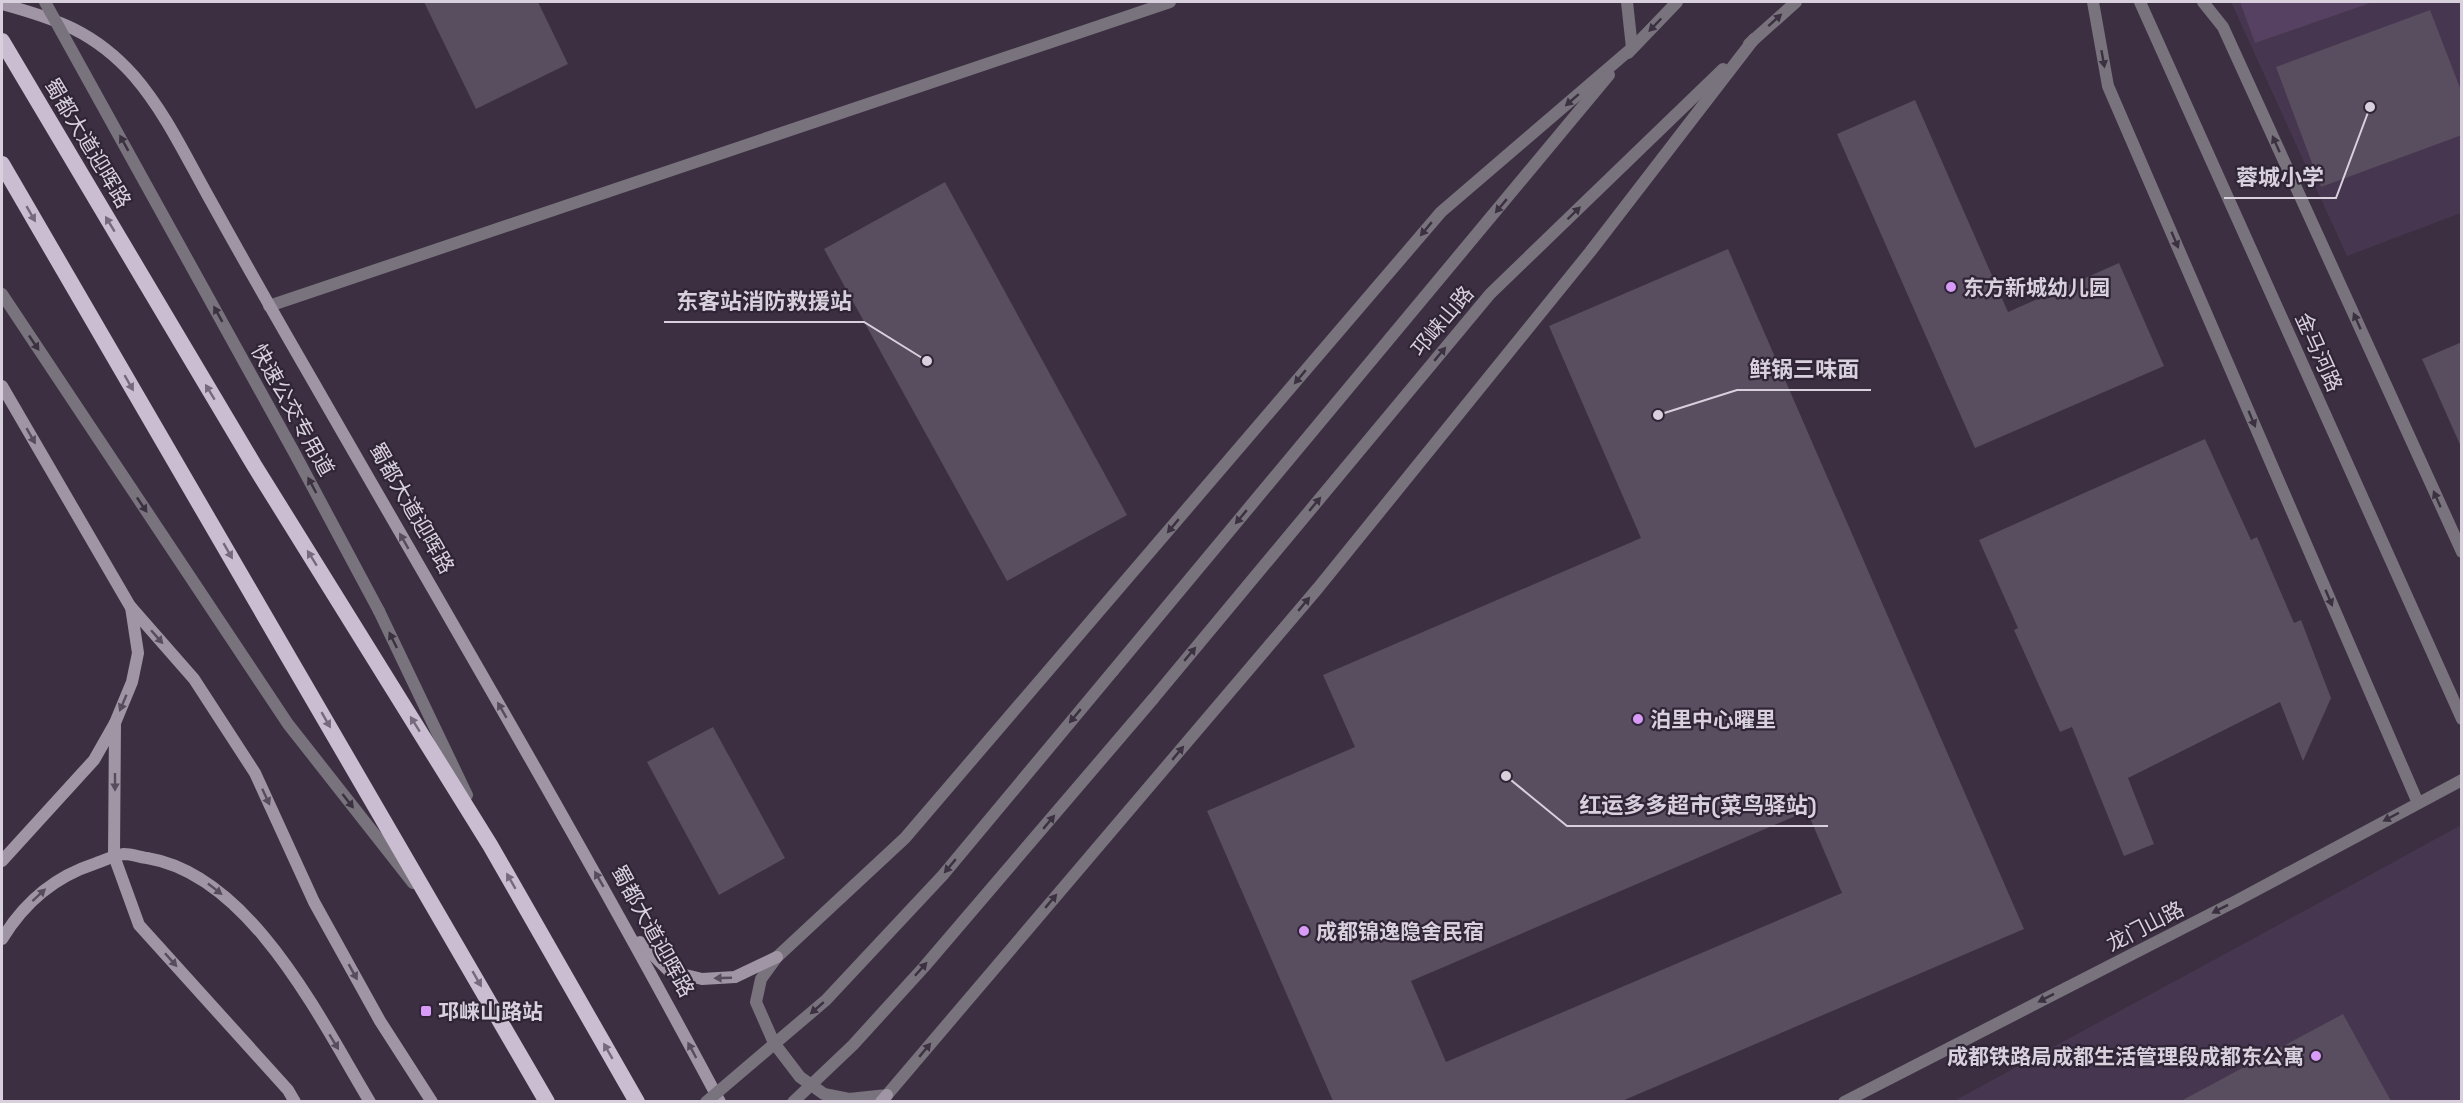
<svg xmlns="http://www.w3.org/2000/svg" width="2463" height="1103" font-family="'Space Grotesk','Noto Sans SC',sans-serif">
	<rect width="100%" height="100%" fill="#3b2f41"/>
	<!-- built -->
	<g fill="#46364f">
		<polygon points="2231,2 2461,2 2461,213 2347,256"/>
		<polygon points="2461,825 2461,1101 1952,1102 2326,899"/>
	</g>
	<!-- green -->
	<polygon fill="#564162" points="2240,2 2373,2 2255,43"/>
	<!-- building -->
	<g fill="#594d60" fill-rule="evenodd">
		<polygon points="424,2 538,2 568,64 476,109"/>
		<polygon points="2430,10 2462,93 2462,135 2321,187 2276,67"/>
		<polygon points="1915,100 2008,312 2119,263 2164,366 1975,448 1837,134"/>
		<polygon points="945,182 1127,515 1007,581 824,249"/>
		<path d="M1728,249L2024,929L1622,1101H1333L1207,811L1355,747L1323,675L1641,538L1549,326ZM1807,811L1842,893L1446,1062L1411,981Z"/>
		<polygon points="2462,342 2462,449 2422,359"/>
		<polygon points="2205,439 2251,540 2257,537 2294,623 2301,620 2331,698 2303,761 2280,702 2128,778 2154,844 2124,856 2072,727 2060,732 2014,630 2018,628 1979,540"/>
		<polygon points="713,727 785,858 719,895 647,762"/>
		<polygon points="2343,1014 2391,1101 2181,1101"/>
	</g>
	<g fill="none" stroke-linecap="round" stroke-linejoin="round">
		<!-- service -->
		<g stroke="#78737c" stroke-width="12">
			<polyline points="2,294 288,724 413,883"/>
			<polyline points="379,611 467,795"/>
		</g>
		<!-- minor -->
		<polyline stroke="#78737c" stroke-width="12" points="269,306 1170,2"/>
		<!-- tertiary -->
		<g stroke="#78737c" stroke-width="12">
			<polyline points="1627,2 1632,48"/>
			<polyline points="2093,2 2108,86 2418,803"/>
			<polyline points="2140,2 2462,719"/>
			<polyline points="2203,2 2223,27 2462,552"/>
			<polyline points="1749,44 1796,2"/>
			<polyline points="1632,48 1441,212 905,838 777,957 761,979 756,1002 774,1043 800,1077 824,1094 849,1099 887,1095 1318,588 1590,252 1754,39"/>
			<polyline points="1628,53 1677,2"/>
			<polyline points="1113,671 1609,75"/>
			<polyline points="1153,699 1490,294 1723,69"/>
			<polyline points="1844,1102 2236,901 2462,780"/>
		</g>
		<!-- secondary -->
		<g stroke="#9f95a4" stroke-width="12">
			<path d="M2,4C57,19 95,32 134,76C165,112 185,155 208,196C243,259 278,321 314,383C451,622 591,859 720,1102"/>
			<polyline points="2,386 130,606 194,679 255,773 314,902 380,1021 432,1102"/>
			<polyline points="115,723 114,856 139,925 288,1090 295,1102"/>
			<polyline points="2,861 94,760 115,723 132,682 138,653 131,607"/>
			<polyline points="640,942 669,971 702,979 735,977 777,957"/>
			<polyline points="881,1102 887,1095"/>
		</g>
		<!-- trunk -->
		<g stroke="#cabcd1" stroke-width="16">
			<polyline points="2,41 254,465 490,845 637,1102"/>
			<polyline points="2,164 547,1102"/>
		</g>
		<!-- service-bridge -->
		<polyline stroke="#78737c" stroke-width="12" points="45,2 295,454 379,611"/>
		<!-- tertiary-bridge -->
		<g stroke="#78737c" stroke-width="12">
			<polyline points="706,1102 826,1000 943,875 1113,671"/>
			<polyline points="793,1102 853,1045 924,967 1153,699"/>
		</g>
		<!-- secondary-bridge -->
		<path stroke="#9f95a4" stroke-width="12" d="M2,939C24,903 54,877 94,864C103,861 115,855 124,854C131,854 140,857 147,858C251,875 320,1019 370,1102"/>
	</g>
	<!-- one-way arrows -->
	<defs><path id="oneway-solid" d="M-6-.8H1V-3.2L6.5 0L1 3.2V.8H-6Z" transform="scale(1.5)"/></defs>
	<g fill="#3b3141">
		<use href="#oneway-solid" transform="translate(1775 20) rotate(-42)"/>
		<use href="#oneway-solid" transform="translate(1655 25) rotate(134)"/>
		<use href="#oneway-solid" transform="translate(2103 59) rotate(80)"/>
		<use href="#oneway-solid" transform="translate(1572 100) rotate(139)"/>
		<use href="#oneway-solid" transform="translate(124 143) rotate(-119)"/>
		<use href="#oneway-solid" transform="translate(2276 144) rotate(-114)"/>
		<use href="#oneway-solid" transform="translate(1501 206) rotate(130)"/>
		<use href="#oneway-solid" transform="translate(1574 213) rotate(-44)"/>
		<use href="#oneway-solid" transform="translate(1426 229) rotate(130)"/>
		<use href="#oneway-solid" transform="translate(2175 240) rotate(67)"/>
		<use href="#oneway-solid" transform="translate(218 314) rotate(-119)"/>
		<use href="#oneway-solid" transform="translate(2357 321) rotate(-114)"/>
		<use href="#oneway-solid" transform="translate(34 343) rotate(56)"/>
		<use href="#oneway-solid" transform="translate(1440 354) rotate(-50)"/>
		<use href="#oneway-solid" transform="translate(1300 377) rotate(130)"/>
		<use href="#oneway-solid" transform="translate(2252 419) rotate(67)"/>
		<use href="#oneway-solid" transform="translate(312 485) rotate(-118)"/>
		<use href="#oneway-solid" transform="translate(2437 499) rotate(-114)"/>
		<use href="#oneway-solid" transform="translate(1315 504) rotate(-50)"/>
		<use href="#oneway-solid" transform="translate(142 505) rotate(56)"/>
		<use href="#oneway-solid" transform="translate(1241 517) rotate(130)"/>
		<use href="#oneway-solid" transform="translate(1173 526) rotate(130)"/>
		<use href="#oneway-solid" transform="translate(2329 598) rotate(67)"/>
		<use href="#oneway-solid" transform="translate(1304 604) rotate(-50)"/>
		<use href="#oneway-solid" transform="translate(393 640) rotate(-116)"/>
		<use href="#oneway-solid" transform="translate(1190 654) rotate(-50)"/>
		<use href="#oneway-solid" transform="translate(1075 716) rotate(130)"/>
		<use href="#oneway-solid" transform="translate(1178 753) rotate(-50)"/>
		<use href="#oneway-solid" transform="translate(348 801) rotate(52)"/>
		<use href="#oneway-solid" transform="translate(2391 817) rotate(152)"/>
		<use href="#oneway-solid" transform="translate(1049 822) rotate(-50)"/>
		<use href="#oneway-solid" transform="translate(950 866) rotate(130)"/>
		<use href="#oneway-solid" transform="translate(1051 901) rotate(-50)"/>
		<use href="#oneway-solid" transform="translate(2220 909) rotate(153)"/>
		<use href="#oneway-solid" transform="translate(921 969) rotate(-48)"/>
		<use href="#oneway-solid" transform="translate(2046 998) rotate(153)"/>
		<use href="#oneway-solid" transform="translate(817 1008) rotate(139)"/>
		<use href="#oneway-solid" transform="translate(925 1050) rotate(-50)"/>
	</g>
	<g fill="#75697c">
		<use href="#oneway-solid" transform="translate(31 214) rotate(60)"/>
		<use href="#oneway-solid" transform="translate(110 224) rotate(-121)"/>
		<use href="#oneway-solid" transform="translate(129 383) rotate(60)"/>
		<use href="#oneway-solid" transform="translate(210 392) rotate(-121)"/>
		<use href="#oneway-solid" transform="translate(228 551) rotate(60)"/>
		<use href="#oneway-solid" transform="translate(312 558) rotate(-122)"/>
		<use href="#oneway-solid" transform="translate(326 720) rotate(60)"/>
		<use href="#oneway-solid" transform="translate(415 724) rotate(-122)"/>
		<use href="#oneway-solid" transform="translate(511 881) rotate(-120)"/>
		<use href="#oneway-solid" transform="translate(477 979) rotate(60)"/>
		<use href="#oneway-solid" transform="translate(608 1051) rotate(-120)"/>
	</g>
	<g fill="#574c5d">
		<use href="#oneway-solid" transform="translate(31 436) rotate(60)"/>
		<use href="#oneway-solid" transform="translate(404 541) rotate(-120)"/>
		<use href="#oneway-solid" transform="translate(157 637) rotate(49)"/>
		<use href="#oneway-solid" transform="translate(123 703) rotate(113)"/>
		<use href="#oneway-solid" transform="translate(502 710) rotate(-120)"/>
		<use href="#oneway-solid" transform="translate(115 782) rotate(90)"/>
		<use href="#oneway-solid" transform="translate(266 797) rotate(65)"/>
		<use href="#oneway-solid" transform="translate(599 879) rotate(-120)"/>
		<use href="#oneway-solid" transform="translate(215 889) rotate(38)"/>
		<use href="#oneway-solid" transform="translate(39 895) rotate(-43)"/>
		<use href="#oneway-solid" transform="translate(171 960) rotate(48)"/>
		<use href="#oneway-solid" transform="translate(353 972) rotate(61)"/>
		<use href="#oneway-solid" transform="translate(723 978) rotate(178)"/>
		<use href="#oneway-solid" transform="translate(334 1042) rotate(59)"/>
		<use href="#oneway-solid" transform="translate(692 1050) rotate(-118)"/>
	</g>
	<!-- markers -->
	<g fill="#d89bf8" stroke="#302537" stroke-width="2">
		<circle cx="1951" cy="287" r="6"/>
		<circle cx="1638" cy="719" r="6"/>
		<circle cx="1304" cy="931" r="6"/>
		<rect x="420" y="1005" width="12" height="12" rx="3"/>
		<circle cx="2316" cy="1056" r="6"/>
	</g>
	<g text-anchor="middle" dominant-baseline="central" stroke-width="4.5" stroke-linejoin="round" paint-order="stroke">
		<!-- street labels -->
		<g font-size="21" fill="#d8d1dd" stroke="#302537">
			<text transform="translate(88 143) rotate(59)">蜀都大道迎晖路</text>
			<text transform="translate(1442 321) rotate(-50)">邛崃山路</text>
			<text transform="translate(2319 352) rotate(66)">金马河路</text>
			<text transform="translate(293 410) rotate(61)">快速公交专用道</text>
			<text transform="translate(412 508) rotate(60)">蜀都大道迎晖路</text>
			<text transform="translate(2145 926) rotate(-27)">龙门山路</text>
			<text transform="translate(653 931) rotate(61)">蜀都大道迎晖路</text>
		</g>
		<!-- poi labels -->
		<g font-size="21" font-weight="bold" fill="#d8d1dd" stroke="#302537" text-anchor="start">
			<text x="1963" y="287">东方新城幼儿园</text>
			<text x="1650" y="719">泊里中心曜里</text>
			<text x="1316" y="931">成都锦逸隐舍民宿</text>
			<text x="438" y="1011">邛崃山路站</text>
			<text x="2304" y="1056" text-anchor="end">成都铁路局成都生活管理段成都东公寓</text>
		</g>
	</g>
	<!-- callouts -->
	<path fill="none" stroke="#d8d1dd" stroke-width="2" d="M2370 107L2336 198H2224M927 361L864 322H664M1658 415L1737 390H1871M1506 776L1567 826H1828"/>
	<g fill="#d8d1dd" stroke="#302537" stroke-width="2">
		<circle cx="2370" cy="107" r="6"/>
		<circle cx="927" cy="361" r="6"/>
		<circle cx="1658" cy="415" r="6"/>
		<circle cx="1506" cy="776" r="6"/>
	</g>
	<g font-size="22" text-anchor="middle" font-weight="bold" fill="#d8d1dd" stroke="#302537" stroke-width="4.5" stroke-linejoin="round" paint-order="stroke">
		<text x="2280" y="185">蓉城小学</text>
		<text x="764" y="309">东客站消防救援站</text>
		<text x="1804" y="377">鲜锅三味面</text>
		<text x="1698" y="813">红运多多超市(菜鸟驿站)</text>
	</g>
	<!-- border -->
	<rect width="2463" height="1103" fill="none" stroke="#d8d1dd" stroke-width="6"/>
</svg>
